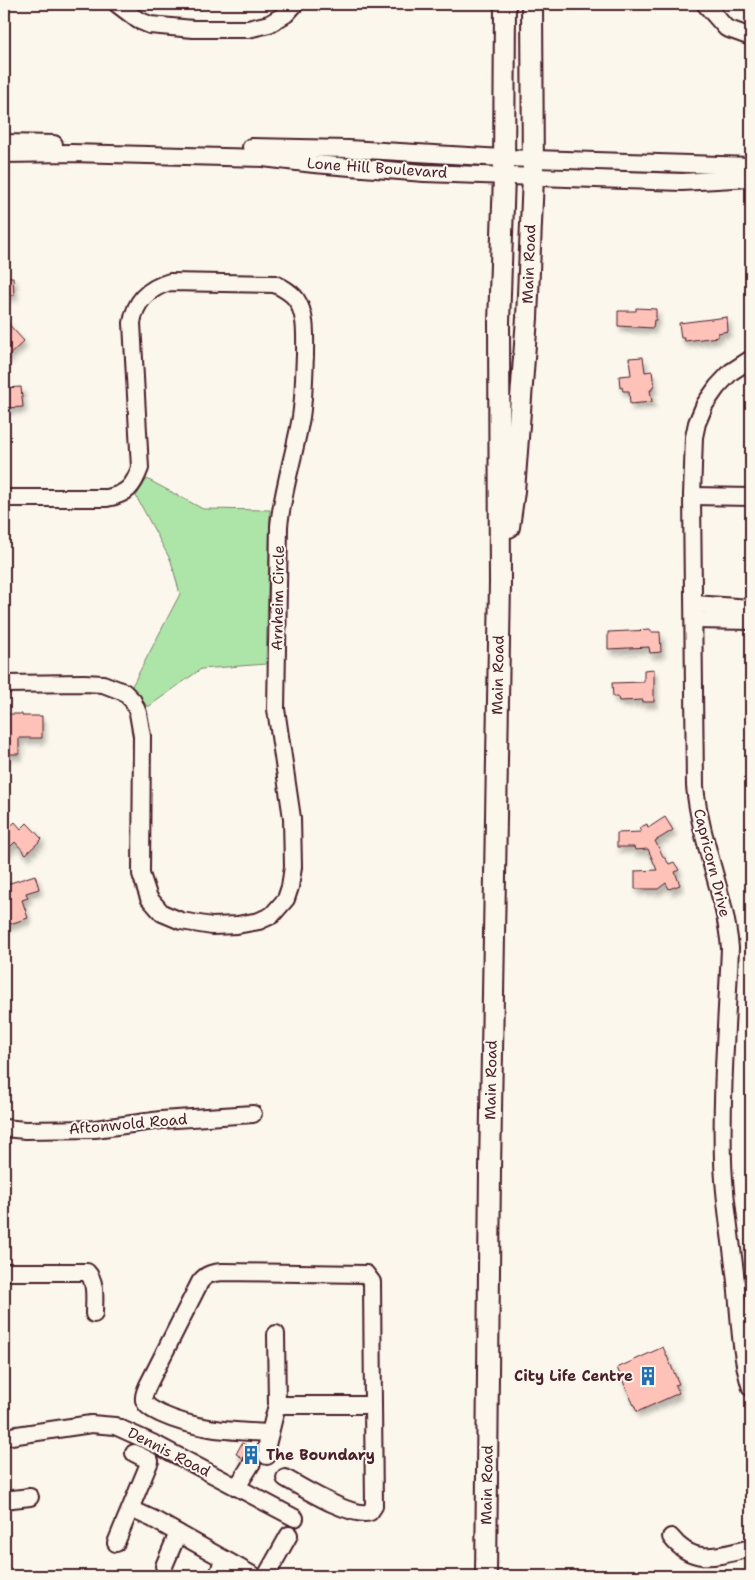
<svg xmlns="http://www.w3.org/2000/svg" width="755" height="1580" font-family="'Shantell Sans',sans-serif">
	<defs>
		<filter id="shadow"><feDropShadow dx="3" dy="5.5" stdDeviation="2.5" flood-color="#0004"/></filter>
	</defs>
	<rect width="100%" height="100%" fill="#fbf7ec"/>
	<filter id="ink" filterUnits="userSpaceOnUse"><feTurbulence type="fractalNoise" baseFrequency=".02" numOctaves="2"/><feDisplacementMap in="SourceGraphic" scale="10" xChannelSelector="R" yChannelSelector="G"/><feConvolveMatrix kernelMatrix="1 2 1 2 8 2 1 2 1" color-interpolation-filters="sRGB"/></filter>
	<g filter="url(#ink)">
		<!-- green -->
		<polygon fill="#ade5a9" stroke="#7c826a" points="147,479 203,509 270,510 266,664 201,669 148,707 131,688 180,594 171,561 136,496"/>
		<!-- building -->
		<g fill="#fec2b9" stroke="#4a1f2b" filter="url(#shadow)">
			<polygon points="4,277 13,277 14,295 4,295"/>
			<polygon points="636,308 656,309 656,320 654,320 653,328 618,326 618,311 636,311"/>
			<polygon points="727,317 728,331 718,333 718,337 685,341 684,338 681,338 679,323"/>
			<polygon points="4,319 24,341 4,360"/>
			<polygon points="643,357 645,372 652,371 654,386 652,387 652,390 650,390 652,402 630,404 629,391 623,391 622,387 620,388 619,376 631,375 629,358"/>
			<polygon points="21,387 23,407 4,408 4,388"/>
			<polygon points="651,630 651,632 660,632 661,652 650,653 649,647 608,649 608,632"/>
			<polygon points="654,669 654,702 643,702 643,700 619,701 618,697 613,697 612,683 644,682 644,670"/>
			<polygon points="4,714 22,714 22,716 42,716 42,738 19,738 19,754 4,754"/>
			<polygon points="665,817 673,830 655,841 664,858 665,858 669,864 674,862 679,870 675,872 680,885 669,889 666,883 658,889 635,889 635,871 657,870 648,849 635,850 634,847 617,847 617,833 641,832 639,828 647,824 648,828"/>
			<polygon points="15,822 21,829 27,823 42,839 26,854 15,842 4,853 4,832"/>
			<polygon points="35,875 39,889 26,893 28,898 22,900 28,918 4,926 4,885"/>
			<polygon points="663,1347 679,1384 675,1385 679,1393 637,1412 617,1368"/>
			<polygon points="242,1443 257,1451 257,1454 248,1454 243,1458 236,1454"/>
		</g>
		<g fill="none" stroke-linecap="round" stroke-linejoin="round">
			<!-- minor-tunnel -->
			<polyline stroke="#d8ccc5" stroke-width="16" stroke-dasharray="16 8" stroke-linecap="butt" points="252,1463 258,1451"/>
			<!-- minor casing -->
			<g stroke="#4a1f2b" stroke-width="20">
				<g id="minor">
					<polyline points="117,4 138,20 150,25 193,29 248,29 269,24 286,14 295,4"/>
					<polyline points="705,4 726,28 751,37"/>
					<polyline points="4,143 54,144"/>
					<polyline points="251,147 348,149 503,158 751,166"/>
					<polyline points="4,154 71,153 263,158 314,164 424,173 682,182 751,178"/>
					<path d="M751,359L731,372L717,387L705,404L697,423L694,437L692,496L695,786C700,841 725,893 730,948C727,1019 721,1090 723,1161C724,1202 732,1242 736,1282C740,1317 740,1355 751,1388"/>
					<polyline points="692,496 751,497"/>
					<path d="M4,498H107C127,494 133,487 140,468L132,323C135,301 149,288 170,282L275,284C283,288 291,292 296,299C307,315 305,337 305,355C304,376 304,397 301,417C295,453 283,488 279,526L276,709L292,818L293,867L290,887L286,899L272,915L259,921L237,925L212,926L181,921L162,913L149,898L141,874L142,736L138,713L133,701L124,692L103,684L84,683L4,684"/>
					<polyline points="694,604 751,608"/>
					<polyline points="694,620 751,621"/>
					<polyline points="4,1128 25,1130 95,1129 161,1120 253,1114"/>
					<path d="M4,1272H87C97,1282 94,1301 94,1314"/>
					<path d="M270,1433C232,1431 196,1430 161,1414C155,1411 146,1407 144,1400C143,1395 146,1390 148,1385L200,1282C206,1274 212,1273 222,1272L366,1274L372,1282L373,1405H277"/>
					<polyline points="4,1437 91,1424 115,1426 157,1445 295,1518"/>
					<polyline points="267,1456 267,1445 277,1405 276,1334"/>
					<path d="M285,1478C303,1488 353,1519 370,1512L374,1506L373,1405"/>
					<polyline points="237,1487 252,1463"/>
					<polyline points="4,1500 30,1497"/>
					<polyline points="131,1509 153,1519 254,1576"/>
					<path d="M671,1537C694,1567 720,1555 751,1548"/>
					<polyline points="116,1543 150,1461 134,1453"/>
					<polyline points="164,1566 178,1533"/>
					<polyline points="218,1576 223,1559"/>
					<polyline points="266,1576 289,1535"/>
				</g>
			</g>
			<!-- major casing -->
			<g stroke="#4a1f2b" stroke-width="24">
				<g id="major">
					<polyline points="509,527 514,491 527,318 533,177 532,4"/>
					<polyline points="486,1576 490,1170 500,583 499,323 504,176 505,4"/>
				</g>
			</g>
			<!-- minor -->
			<use href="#minor" stroke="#fbf7ec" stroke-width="16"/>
			<!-- major -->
			<use href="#major" stroke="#fbf7ec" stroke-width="20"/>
		</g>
	</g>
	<!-- icons -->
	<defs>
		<g id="building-bare" transform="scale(1.5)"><path d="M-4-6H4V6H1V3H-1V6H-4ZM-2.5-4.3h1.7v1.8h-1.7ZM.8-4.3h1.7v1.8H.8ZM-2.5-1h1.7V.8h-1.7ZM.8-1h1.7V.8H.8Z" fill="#1f6fb2" stroke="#fbf7ec" stroke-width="2.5" paint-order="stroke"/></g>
	</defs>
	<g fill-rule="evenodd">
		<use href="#building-bare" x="648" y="1376"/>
		<use href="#building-bare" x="251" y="1455"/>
	</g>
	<g text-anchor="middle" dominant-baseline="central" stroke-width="4" stroke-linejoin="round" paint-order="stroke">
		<!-- street labels -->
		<g font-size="15" fill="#4a1f2b" stroke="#fbf7ec">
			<text transform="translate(377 168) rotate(4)">Lone Hill Boulevard</text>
			<text transform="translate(529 264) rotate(-88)">Main Road</text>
			<text transform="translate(278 598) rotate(-89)">Arnheim Circle</text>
			<text transform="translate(498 675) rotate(-89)">Main Road</text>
			<text transform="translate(712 863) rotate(76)">Capricorn Drive</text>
			<text transform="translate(491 1080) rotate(-89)">Main Road</text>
			<text transform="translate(128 1124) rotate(-5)">Aftonwold Road</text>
			<text transform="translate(169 1452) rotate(27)">Dennis Road</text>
			<text transform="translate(487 1485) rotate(-89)">Main Road</text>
		</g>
		<!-- poi labels -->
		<g font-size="15" font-weight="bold" fill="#4a1f2b" stroke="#fbf7ec" text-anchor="end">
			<text x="633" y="1376">City Life Centre</text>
			<text x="266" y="1455" text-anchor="start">The Boundary</text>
		</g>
	</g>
	<!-- margin -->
	<rect width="755" height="1580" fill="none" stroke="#fbf7ec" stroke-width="20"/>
	<rect x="10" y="10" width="735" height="1560" fill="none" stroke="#4a1f2b" stroke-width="2" filter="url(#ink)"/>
</svg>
